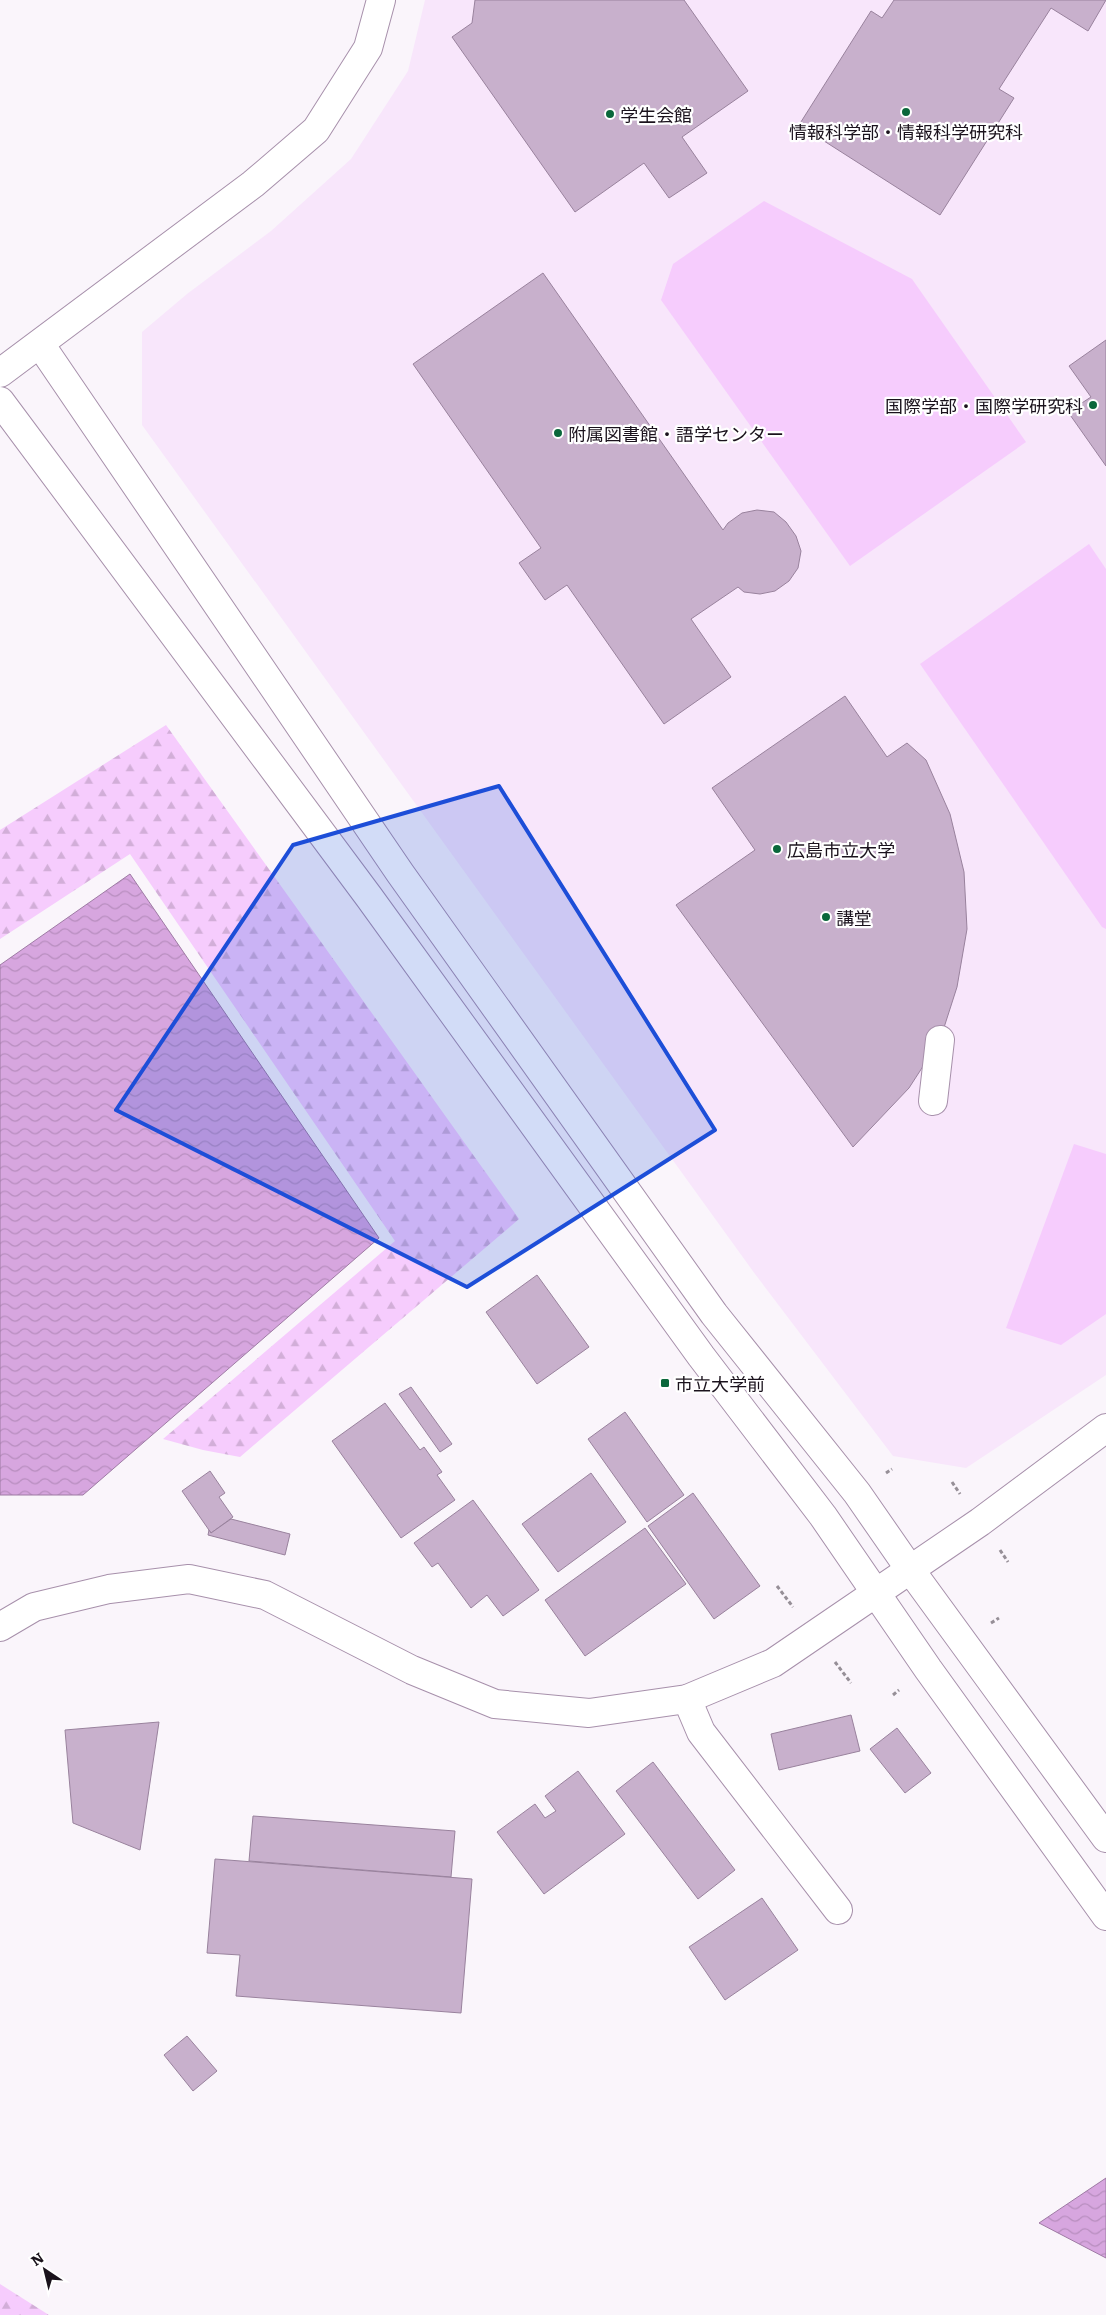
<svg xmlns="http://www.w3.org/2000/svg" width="1106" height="2315" font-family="Literata,'Noto Sans JP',serif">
	<defs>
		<pattern id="forest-firs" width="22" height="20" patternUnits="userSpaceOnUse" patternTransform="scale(1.25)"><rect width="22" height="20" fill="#f6ccfd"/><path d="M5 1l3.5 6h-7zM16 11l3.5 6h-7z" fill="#d2aed8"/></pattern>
		<pattern id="water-waves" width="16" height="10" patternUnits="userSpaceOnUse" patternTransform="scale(1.25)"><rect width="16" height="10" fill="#d7a6df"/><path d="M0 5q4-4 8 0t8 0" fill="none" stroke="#b88ebf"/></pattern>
	</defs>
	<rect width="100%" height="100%" fill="#faf5fb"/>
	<!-- built -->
	<polygon fill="#f8e6fb" points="425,0 1106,0 1106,1375 966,1468 893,1456 755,1274 142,425 142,332 187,294 271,231 351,159 408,71"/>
	<!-- forest -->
	<g fill="url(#forest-firs)">
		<polygon points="166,725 519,1219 240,1457 203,1450 163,1439 395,1241 130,854 0,939 0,830"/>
		<polygon points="0,2284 49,2315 0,2315"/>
	</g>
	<!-- garden -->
	<g fill="#f6ccfd">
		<polygon points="764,201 912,279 1026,442 850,566 661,300 673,264"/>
		<polygon points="1089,544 1106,569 1106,929 1102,927 920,664"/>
		<polygon points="1074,1144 1106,1154 1106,1314 1061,1345 1006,1328"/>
	</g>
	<!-- water -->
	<g fill="url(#water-waves)" stroke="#9e7aa4">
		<polygon points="130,874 379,1238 83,1495 0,1495 0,965"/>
		<polygon points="1106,2178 1106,2258 1039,2223"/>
	</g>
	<!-- building -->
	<g fill="#c8b0cc" stroke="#99829d">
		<polygon points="475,0 684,0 748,91 682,137 707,173 669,198 644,163 575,212 452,37 472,23"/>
		<polygon points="894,0 1106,0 1088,31 1051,8 999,89 1014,98 940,215 799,125 871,11 882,18"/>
		<polygon points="543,273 723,530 728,523 742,513 757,510 774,512 786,522 796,536 801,551 798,568 789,581 775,591 760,594 744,592 738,587 691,619 731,677 664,724 567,585 545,600 519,563 541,548 413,364"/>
		<polygon points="1106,340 1106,466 1068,412 1091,397 1069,366"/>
		<polygon points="845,696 887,757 907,743 926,760 950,814 964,872 967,929 957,987 940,1040 909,1088 853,1147 676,905 755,850 712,788"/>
		<polygon points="537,1275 589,1347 537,1384 486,1312"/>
		<polygon points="411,1387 452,1444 440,1452 399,1394"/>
		<polygon points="385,1403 420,1450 424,1447 442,1472 437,1475 455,1500 401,1538 332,1441"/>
		<polygon points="625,1412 684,1495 647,1522 588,1439"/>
		<polygon points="210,1471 225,1493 219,1497 233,1517 211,1533 182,1491"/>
		<polygon points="591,1473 626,1522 558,1572 522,1524"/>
		<polygon points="693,1493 760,1586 714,1619 648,1526"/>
		<polygon points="473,1500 539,1590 503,1616 487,1595 471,1608 438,1563 432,1567 414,1543"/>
		<polygon points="231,1519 290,1534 285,1555 208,1535 209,1530 211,1533"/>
		<polygon points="645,1528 686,1584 585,1656 545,1600"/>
		<polygon points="851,1715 860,1751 779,1770 771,1734"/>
		<polygon points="159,1722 140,1850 73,1823 65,1730"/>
		<polygon points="897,1728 931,1773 905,1793 870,1749"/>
		<polygon points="653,1762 735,1870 698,1899 616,1791"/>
		<polygon points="578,1771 625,1834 544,1894 497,1832 535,1804 545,1818 556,1811 545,1796"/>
		<polygon points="253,1816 455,1831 451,1877 249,1861"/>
		<polygon points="215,1859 472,1879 461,2013 236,1996 240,1955 207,1953"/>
		<polygon points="762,1898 798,1950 725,2000 689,1947"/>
		<polygon points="187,2036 217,2071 193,2091 164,2055"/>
	</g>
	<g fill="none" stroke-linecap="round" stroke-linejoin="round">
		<!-- street casing -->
		<g stroke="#a790ab" stroke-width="30">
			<g id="street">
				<polyline points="933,1101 940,1040"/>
				<polyline points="687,1699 701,1732 838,1910"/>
			</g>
		</g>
		<!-- secondary casing -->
		<g stroke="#a790ab" stroke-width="30">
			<g id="secondary">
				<polyline points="40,344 400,873 714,1314 857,1493 909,1568 1106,1838"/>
				<polyline points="0,373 253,184 316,130 368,48 381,0"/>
				<polyline points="0,401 369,897 701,1356 823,1516 928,1669 1106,1916"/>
				<polyline points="0,1627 34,1607 109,1589 189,1579 265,1595 412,1670 495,1704 589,1713 687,1699 773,1663 980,1522 1106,1428"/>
			</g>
		</g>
		<!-- path -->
		<g stroke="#968f97" stroke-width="3" stroke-dasharray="4 2.5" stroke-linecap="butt">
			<polyline points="886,1473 892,1469"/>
			<polyline points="952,1482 960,1494"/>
			<polyline points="1000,1550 1008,1562"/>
			<polyline points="777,1586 793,1607"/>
			<polyline points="991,1623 999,1618"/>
			<polyline points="835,1662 851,1683"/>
			<polyline points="893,1695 899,1690"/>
		</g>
		<!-- street -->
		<use href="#street" stroke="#fff" stroke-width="28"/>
		<!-- secondary -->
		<use href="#secondary" stroke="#fff" stroke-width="28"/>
	</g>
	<!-- marked area -->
	<path fill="#1d4ed8" fill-opacity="0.2" stroke="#1d4ed8" stroke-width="4" stroke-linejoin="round" d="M499,786L715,1130L467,1287L116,1110L293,845Z"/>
	<!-- markers -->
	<g fill="#0a673b" stroke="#fff" stroke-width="2">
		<circle cx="906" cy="112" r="5"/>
		<circle cx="610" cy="114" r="5"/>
		<circle cx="1093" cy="405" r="5"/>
		<circle cx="558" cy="433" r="5"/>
		<circle cx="777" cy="849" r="5"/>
		<circle cx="826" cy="917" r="5"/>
		<rect x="660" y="1378" width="10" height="10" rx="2.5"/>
	</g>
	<g text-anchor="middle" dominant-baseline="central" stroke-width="4.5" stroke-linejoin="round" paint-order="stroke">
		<!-- poi labels -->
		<g font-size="18" fill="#1a121c" stroke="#fff" text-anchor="start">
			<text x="620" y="114">学生会館</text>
			<text x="906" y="131" text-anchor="middle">情報科学部・情報科学研究科</text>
			<text x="1083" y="405" text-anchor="end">国際学部・国際学研究科</text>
			<text x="568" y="433">附属図書館・語学センター</text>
			<text x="787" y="849">広島市立大学</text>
			<text x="836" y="917">講堂</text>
			<text x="675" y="1383">市立大学前</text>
		</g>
	</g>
	<!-- north arrow -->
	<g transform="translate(45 2270) rotate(325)" stroke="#ffffff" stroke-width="4" paint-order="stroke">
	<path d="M0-4L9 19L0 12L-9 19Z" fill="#1a121c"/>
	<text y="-8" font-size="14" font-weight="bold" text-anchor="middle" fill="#1a121c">N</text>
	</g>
</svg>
